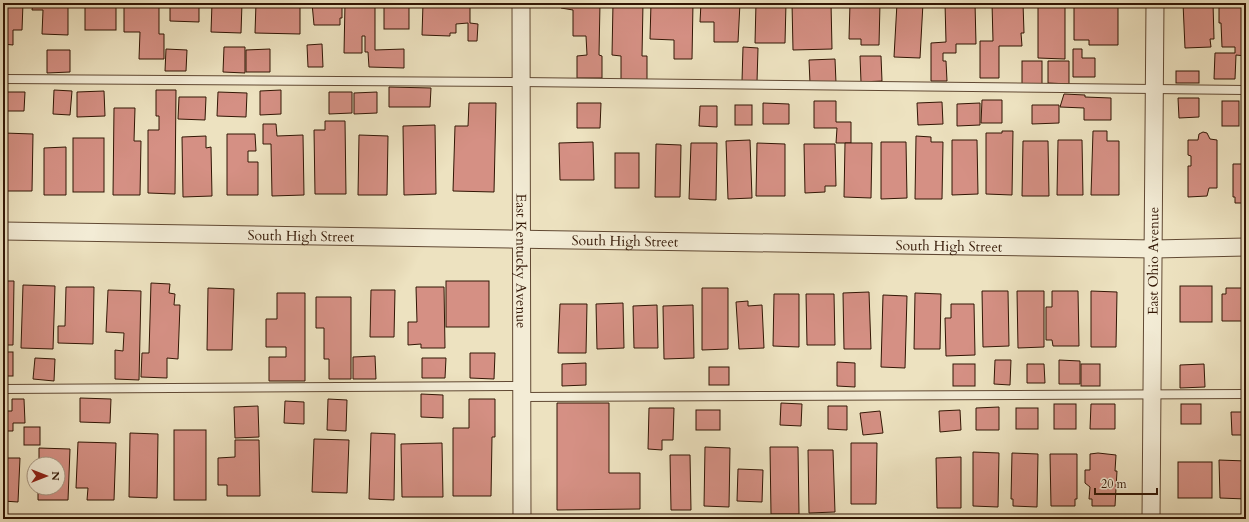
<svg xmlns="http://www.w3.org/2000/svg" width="1249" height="522" font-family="Cardo,serif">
	<rect width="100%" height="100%" fill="#ede2c0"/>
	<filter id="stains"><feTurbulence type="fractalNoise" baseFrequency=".005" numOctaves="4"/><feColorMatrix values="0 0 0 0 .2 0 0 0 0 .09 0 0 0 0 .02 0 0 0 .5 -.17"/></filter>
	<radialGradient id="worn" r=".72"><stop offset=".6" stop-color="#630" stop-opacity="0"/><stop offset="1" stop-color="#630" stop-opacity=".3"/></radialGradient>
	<!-- building -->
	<g fill="#d59084" stroke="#321604">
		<polygon points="3,3 23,3 22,30 13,30 13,45 3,44"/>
		<polygon points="33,3 68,3 68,35 42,34 43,10 32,10"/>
		<rect x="85" y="3" width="31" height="27"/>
		<polygon points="124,3 159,3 159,34 164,34 164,59 139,59 140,32 124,32"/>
		<polygon points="170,3 199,3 199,22 170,21"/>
		<polygon points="212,3 242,3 241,33 211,32"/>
		<polygon points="256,3 300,3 300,34 255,33"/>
		<polygon points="312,3 342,3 342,18 340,18 340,25 314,25"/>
		<polygon points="345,3 375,3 375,50 404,49 404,68 369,67 368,52 365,52 365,36 362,36 362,53 344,53"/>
		<rect x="384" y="3" width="25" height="26"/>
		<polygon points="423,3 470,3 470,23 478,24 477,41 468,41 468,23 456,24 456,33 450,33 450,36 422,35"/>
		<polygon points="561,3 600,3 599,55 602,56 602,78 577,78 577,56 587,55 586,36 573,36 573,10 561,8"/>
		<polygon points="613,3 643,3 642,56 647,56 647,81 621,80 621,56 612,55"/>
		<polygon points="651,3 693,3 692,59 674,59 674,40 650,39"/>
		<polygon points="701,3 740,3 738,42 714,42 714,22 700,22"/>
		<polygon points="756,3 786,3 785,43 755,43"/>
		<polygon points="792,3 831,3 832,49 793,50"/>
		<polygon points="850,3 880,3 879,45 861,45 861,39 849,39"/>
		<polygon points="897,3 923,3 920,58 894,57"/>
		<polygon points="945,3 975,3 976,44 956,44 956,53 943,53 943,61 946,61 947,81 931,81 931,43 946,42"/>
		<polygon points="992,3 1023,3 1024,33 1021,33 1022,46 999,46 999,78 980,78 980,41 993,41"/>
		<polygon points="1038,3 1065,3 1065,59 1038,58"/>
		<polygon points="1074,3 1118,3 1118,45 1089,45 1089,40 1074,40"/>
		<polygon points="1183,3 1213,3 1214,39 1210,39 1211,47 1185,48"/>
		<polygon points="1221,3 1246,3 1246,56 1236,55 1235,79 1214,79 1215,53 1235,53 1235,47 1222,47 1221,23 1219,23 1219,4"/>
		<polygon points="322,44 323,67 308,67 307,45"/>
		<polygon points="224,47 245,47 245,73 223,72"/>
		<polygon points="743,47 758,48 757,82 742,81"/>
		<polygon points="166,49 187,50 186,71 165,71"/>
		<polygon points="270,49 270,72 246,72 246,50"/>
		<polygon points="1073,49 1082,49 1082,58 1095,58 1095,77 1073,77"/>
		<polygon points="47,50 70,50 70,72 47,73"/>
		<polygon points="860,56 881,56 882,81 861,82"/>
		<polygon points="835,59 836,83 810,83 809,60"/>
		<rect x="1022" y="61" width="20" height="23"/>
		<polygon points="1048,61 1069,61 1069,84 1048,83"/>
		<rect x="1176" y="71" width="23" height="12"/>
		<polygon points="389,87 431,88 430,107 389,107"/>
		<polygon points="54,90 72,91 70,115 53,114"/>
		<polygon points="156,90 176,90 175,194 148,193 148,130 159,130 159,116 156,116"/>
		<polygon points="281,90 281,114 260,115 260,91"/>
		<polygon points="104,91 105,116 77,117 77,92"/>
		<polygon points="3,92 25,92 24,111 3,111"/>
		<polygon points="218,92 247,93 246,117 217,116"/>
		<polygon points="329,92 352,92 352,113 329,114"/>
		<polygon points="377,92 377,113 354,114 354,93"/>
		<polygon points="1064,94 1085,95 1085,97 1111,98 1111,120 1084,120 1084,108 1060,107"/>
		<polygon points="179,97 206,97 205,120 178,119"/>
		<polygon points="1178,98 1199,98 1199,117 1179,118"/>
		<polygon points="982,100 1002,100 1002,123 981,123"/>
		<polygon points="814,101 836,101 836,122 851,122 851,143 836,143 837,128 814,128"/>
		<rect x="1222" y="101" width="17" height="25"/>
		<polygon points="942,102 943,124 918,125 917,103"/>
		<polygon points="469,103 496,103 494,192 453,191 455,126 468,126"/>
		<polygon points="577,103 601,103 600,128 577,128"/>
		<polygon points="763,103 789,104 789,124 763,124"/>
		<polygon points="980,103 980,125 957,126 957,104"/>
		<rect x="735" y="105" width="17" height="20"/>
		<polygon points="1032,105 1059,105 1059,123 1032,124"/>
		<polygon points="700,106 717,106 717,127 699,126"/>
		<polygon points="114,108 135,108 134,141 141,141 140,195 113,195"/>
		<polygon points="325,121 345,121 346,194 315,194 314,130 325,130"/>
		<polygon points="263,124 276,124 277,136 303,135 304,195 272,196 271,144 263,144"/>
		<polygon points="435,125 436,194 404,195 403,126"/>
		<polygon points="1002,131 1013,131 1012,195 986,194 986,133 1002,133"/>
		<polygon points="1093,131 1107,131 1107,141 1119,141 1119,195 1091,195"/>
		<polygon points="1203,132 1207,133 1210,139 1217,140 1217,188 1209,188 1207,196 1188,197 1188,166 1191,166 1191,156 1188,155 1188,140 1198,140 1199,134"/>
		<polygon points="4,133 33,134 32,191 3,191"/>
		<polygon points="227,134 255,134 256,151 248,151 248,162 258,162 258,195 227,195"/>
		<polygon points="359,135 388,136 387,195 358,195"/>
		<polygon points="206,136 206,148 211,147 212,196 183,197 182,137"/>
		<polygon points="916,136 931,137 931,142 943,142 942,199 915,199"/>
		<rect x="73" y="138" width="31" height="54"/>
		<polygon points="750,140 752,198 728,199 726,141"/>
		<polygon points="952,140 977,140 978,194 952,195"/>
		<polygon points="1058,140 1082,140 1083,195 1057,195"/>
		<polygon points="1023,141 1048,141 1049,196 1022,196"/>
		<polygon points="593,142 594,180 560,180 559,143"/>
		<polygon points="881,142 906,142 907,198 881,199"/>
		<polygon points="691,143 717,143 716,200 689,199"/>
		<polygon points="757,143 785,144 785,196 756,196"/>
		<polygon points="845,143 872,143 871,198 844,197"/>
		<polygon points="656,144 681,145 680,197 655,197"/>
		<polygon points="804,144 835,144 836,186 825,186 825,192 805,193"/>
		<polygon points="66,147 66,195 44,195 44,148"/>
		<rect x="615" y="153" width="24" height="35"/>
		<polygon points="1233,164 1246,164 1246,203 1235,203 1235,197 1233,197"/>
		<polygon points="3,281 14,281 13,345 3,345"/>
		<rect x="446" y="281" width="43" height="46"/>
		<polygon points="151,283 170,284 169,293 175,294 174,305 180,305 178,359 167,358 167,378 141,377 142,353 149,353"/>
		<polygon points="23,285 55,286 53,349 21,348"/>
		<rect x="1180" y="286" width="32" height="36"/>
		<polygon points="66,287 94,287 93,344 58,343 58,326 65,326"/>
		<polygon points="416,287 444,287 445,348 421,348 421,344 408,345 408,322 417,322"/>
		<polygon points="208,288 234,289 232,350 207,350"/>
		<polygon points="702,288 728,288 728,349 702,350"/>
		<polygon points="1226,288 1246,288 1246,321 1222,321 1222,294 1226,294"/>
		<polygon points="108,290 141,291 139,380 115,379 115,350 123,351 124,333 106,332"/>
		<polygon points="371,290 395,290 394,337 370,337"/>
		<polygon points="982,291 1008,291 1009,346 983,347"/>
		<polygon points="1017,291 1044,291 1044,347 1018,348"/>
		<polygon points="1052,291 1078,291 1079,346 1053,346 1052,340 1046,340 1046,307 1052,307"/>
		<polygon points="1091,291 1117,292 1116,347 1091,347"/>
		<polygon points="869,292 871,349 844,349 843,293"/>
		<polygon points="277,293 305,293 305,381 269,381 269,357 286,357 286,347 266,347 266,319 277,319"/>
		<polygon points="915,293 941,294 940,349 914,349"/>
		<polygon points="774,294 799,294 799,347 773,346"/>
		<polygon points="806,294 834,294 835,345 807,345"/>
		<polygon points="883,295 907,296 905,368 881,367"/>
		<polygon points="316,297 351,297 351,379 329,379 329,359 324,359 324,328 316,328"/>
		<polygon points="748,301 748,306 762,305 764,348 739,349 736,302"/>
		<polygon points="623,303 624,348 597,349 596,304"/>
		<polygon points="560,304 587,304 586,353 558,353"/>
		<polygon points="951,304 974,304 975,355 946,356 945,318 951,318"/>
		<polygon points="657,305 658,348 634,348 633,306"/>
		<polygon points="693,305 694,358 664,359 663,306"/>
		<rect x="3" y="352" width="10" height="24"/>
		<polygon points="470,353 495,353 494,379 470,378"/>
		<polygon points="375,356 376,379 353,379 353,357"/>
		<polygon points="35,358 55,359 54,381 33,379"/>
		<polygon points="422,358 446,358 445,378 422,378"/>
		<polygon points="995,360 1011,360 1010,385 994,384"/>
		<polygon points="1059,360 1080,361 1080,384 1059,384"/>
		<polygon points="837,362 855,363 855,387 837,386"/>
		<polygon points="586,363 586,385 562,386 562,364"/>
		<rect x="953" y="364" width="22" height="22"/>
		<polygon points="1027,364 1044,364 1045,383 1027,383"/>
		<rect x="1081" y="364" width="19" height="22"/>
		<polygon points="1204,364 1205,387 1180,388 1180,365"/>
		<rect x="709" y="367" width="20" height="18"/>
		<polygon points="421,394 443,395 443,418 421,417"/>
		<polygon points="80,398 111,399 110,423 80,422"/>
		<polygon points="12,399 24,399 25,423 13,423 13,431 4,431 4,411 12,411"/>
		<polygon points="328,399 347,400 346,431 327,430"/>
		<polygon points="469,399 495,399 495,437 492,437 491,496 453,496 453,428 469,428"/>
		<polygon points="285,401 304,402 304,424 284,423"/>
		<polygon points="557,403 609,403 609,473 640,473 640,509 557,510"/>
		<polygon points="781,403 802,404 801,426 780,425"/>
		<rect x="1054" y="404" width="22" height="25"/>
		<polygon points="1091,404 1115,404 1115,429 1090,429"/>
		<rect x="1181" y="404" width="20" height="20"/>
		<polygon points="258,406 259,437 235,438 234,407"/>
		<polygon points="828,406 847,406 847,430 828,429"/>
		<polygon points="999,407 999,430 976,430 976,408"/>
		<polygon points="649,408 674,408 673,440 662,440 662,450 648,449"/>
		<rect x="1016" y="408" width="22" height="21"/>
		<rect x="696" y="410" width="24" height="20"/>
		<polygon points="960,410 961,430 940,432 939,411"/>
		<polygon points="880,411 883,433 863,435 860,413"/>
		<polygon points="1231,412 1246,412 1246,435 1232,435"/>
		<rect x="24" y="427" width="16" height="18"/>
		<rect x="174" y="430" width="32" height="70"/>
		<polygon points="130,433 158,434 157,498 129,497"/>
		<polygon points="371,433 395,434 394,500 369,499"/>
		<polygon points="314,439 349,440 347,493 312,492"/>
		<polygon points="235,440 259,440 260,496 227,496 227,485 218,485 218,458 235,457"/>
		<polygon points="78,442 116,443 114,500 87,500 88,488 76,488"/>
		<polygon points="442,443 443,497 402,497 401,444"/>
		<polygon points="851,443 877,443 876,504 851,504"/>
		<polygon points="705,447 730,448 729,507 704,506"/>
		<polygon points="770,447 798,447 799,514 771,514"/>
		<polygon points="39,448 70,449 68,500 38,500 38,488 58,488 58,464 39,464"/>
		<polygon points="808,450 833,450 835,512 809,513"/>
		<polygon points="973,452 999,453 998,507 973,506"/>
		<polygon points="1012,453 1038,454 1037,507 1013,506 1013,499 1011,499"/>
		<polygon points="1098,453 1116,455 1115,471 1117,471 1115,506 1092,506 1092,499 1089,499 1090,487 1085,483 1085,470 1090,470 1090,454"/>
		<polygon points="1050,454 1077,454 1077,499 1075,499 1075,506 1051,506"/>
		<polygon points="670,455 690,455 691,510 671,510"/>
		<polygon points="961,457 961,508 937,508 936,458"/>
		<polygon points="3,458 20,458 18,502 3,501"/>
		<polygon points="1219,460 1246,461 1246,499 1220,498"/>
		<rect x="1178" y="462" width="34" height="36"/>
		<polygon points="738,469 763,470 762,502 737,501"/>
	</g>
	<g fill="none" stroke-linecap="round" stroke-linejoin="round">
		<!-- lane casing -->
		<g stroke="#614933" stroke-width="10">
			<g id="lane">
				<polyline points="3,79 521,82 1246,90"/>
				<polyline points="3,389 522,386"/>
				<polyline points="522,397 1246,394"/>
			</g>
		</g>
		<!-- street casing -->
		<g stroke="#614933" stroke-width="19">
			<g id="street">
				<path id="s1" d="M521,3L522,519"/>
				<path id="s2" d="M3,231L1154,249L1246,247"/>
				<path id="s3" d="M1151,519L1155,3"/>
			</g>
		</g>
		<!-- lane -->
		<use href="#lane" stroke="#f3ecd6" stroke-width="8"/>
		<!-- street -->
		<use href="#street" stroke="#f3ecd6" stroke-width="17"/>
	</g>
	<g text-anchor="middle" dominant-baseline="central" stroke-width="3" stroke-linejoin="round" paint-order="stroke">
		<!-- street labels -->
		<g font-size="14" fill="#321604" stroke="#f3ecd6">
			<text stroke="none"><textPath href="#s2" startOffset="298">South High Street</textPath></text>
			<text stroke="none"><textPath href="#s2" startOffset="622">South High Street</textPath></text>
			<text stroke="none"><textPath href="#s2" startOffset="946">South High Street</textPath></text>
			<text stroke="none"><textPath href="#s1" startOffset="258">East Kentucky Avenue</textPath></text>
			<text stroke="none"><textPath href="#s3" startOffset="258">East Ohio Avenue</textPath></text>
		</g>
	</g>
	<!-- margin -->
	<rect width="1249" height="522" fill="none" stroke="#ede2c0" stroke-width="16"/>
	<rect x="4" y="4" width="1241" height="514" fill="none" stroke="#321604" stroke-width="2"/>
	<rect x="8" y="8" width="1233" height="506" fill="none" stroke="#321604"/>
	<!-- north arrow -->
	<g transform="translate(46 476) rotate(90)"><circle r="19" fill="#f3ecd6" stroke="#a69682"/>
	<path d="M0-3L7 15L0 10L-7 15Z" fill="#8f2418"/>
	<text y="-6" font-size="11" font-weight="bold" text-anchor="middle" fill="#321604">N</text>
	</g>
	<!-- scale -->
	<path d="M1095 488v6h62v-6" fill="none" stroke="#321604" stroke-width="2"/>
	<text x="1101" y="488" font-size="12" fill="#321604" stroke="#f3ecd6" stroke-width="3" paint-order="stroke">20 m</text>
	<rect width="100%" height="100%" filter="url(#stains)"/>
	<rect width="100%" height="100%" fill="url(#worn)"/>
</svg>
